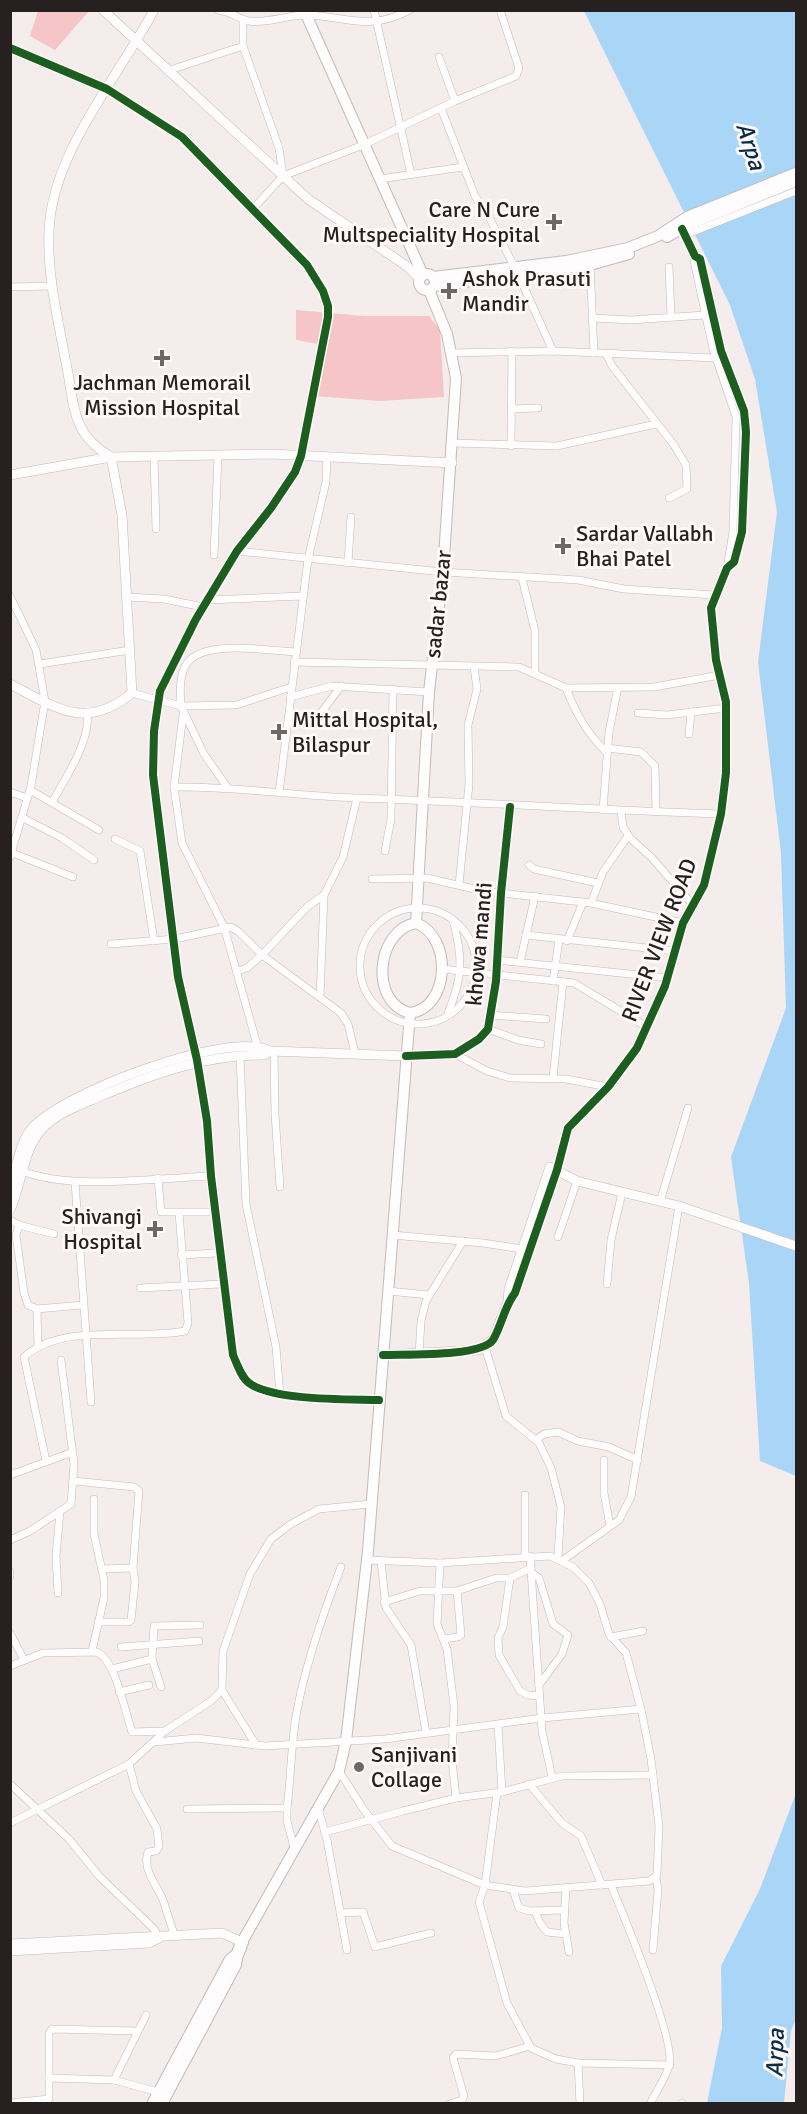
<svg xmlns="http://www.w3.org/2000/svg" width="807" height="2114" font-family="Signika,sans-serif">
	<rect width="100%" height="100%" fill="#f5ecec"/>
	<!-- green -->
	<g fill="#f5c5c7">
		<polygon points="38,11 38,10 89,11 55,50 30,36"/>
		<polygon points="296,310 364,316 429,316 440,330 444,397 380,401 314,396 318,344 296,340"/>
	</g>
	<!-- water -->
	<g fill="#a9d5f7">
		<polygon points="584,11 796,11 796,1476 760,1461 749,1283 731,1157 786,1008 781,853 758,662 777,512 755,379 730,305"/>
		<polygon points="796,1793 796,2019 791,2031 784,2103 707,2103 722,2028 721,1966 760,1889"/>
	</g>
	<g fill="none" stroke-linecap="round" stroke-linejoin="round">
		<!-- street casing -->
		<g stroke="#c2babb" stroke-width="8">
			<g id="street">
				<path d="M218,10C233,12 238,19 249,21C267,24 287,15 305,15C348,16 368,32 410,10"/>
				<polyline points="374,10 411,174"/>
				<polyline points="243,19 243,46 279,148 283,176"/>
				<path d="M10,48L107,89L182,137L307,265L323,291L328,306V317L301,456L295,472L271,508L237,551L196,619L160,691L154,731L153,775L178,977L197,1060L207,1121L211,1176L233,1355C237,1364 241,1377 249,1383C273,1401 349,1399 379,1400"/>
				<polyline points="439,57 455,101"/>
				<polyline points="167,71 243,46"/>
				<polyline points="441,108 475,196 490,219 518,274 553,351"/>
				<polyline points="380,179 463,167"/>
				<polyline points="252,210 283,176 363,145 455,101 516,76 519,68 500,10"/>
				<polyline points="685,235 796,191"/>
				<polyline points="695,256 694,261 713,349 736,417 733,532 727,568"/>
				<polyline points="590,265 594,353"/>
				<polyline points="669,267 671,317"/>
				<polyline points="10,287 52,286"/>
				<polyline points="593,318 631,320 705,315"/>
				<polyline points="451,353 553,351 715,358"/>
				<polyline points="606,354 612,366 674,445 686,465 687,489 669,498"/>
				<polyline points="511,409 538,408"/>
				<polyline points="453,443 557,446 656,424"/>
				<polyline points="511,446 512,351"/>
				<polyline points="154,456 156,529"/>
				<polyline points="237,551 443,572 578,580 624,589 714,595"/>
				<polyline points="214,555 218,456"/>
				<polyline points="348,563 351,517"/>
				<polyline points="522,578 535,631 535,672"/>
				<polyline points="10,596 36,650 45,701 31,786 10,857"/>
				<polyline points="127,597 164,599 203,607"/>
				<polyline points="208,600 303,596"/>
				<polyline points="294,662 519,667 566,688 654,687 720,675"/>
				<polyline points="40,664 130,650"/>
				<path d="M291,687L236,705L181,706C180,692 179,677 186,665C201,638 269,651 296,652"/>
				<path d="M566,688C576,714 587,733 607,753"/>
				<polyline points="132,693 181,706 204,754 227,787"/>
				<polyline points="290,697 332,686 429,692"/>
				<polyline points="638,713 667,715 726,708"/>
				<polyline points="183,715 174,787 182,843 224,927 258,1048"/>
				<polyline points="312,725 341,686"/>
				<polyline points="689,734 691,712"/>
				<polyline points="607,748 641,752 655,766 656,812"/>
				<path d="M174,787C235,786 295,796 356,798C478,802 599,810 721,814"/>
				<polyline points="30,790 99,830"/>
				<polyline points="10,792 27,798"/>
				<polyline points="279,793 308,559 326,482 327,457"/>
				<path d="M52,802C64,781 91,740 87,715"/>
				<polyline points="603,810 609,732 618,687"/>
				<polyline points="621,811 623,827 630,838 652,858 693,905"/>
				<polyline points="23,818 62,838 94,860"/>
				<polyline points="115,839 140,851 154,941"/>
				<polyline points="385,851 391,819 393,689"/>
				<polyline points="10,852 73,877"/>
				<polyline points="529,865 534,869 598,883"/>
				<polyline points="372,879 427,878 483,891 591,903 683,923"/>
				<polyline points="459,885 469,784 468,725 477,689 474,667"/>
				<polyline points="591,903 603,872 628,836"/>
				<circle cx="418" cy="966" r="58"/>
				<polyline points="526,935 675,951"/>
				<polyline points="567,941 583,902"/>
				<polyline points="111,944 175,939 231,927 239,932 262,955 341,1013 348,1024 355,1053"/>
				<polyline points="497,960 668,978"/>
				<polyline points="520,962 535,896"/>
				<polyline points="442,969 574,983 647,1027"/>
				<polyline points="238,971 247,968 262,955 308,906 324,895 343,857 357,798"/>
				<polyline points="553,981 559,940"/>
				<polyline points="320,997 324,895"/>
				<path d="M448,1013C463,977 463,958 453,920"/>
				<polyline points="490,1015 546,1019"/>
				<polyline points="488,1029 518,1040 541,1044"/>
				<polyline points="274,1051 275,1114 280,1187"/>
				<polyline points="455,1054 487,1071 510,1078 566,1079 608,1087"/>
				<polyline points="240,1055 246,1204 276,1347 280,1395"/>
				<polyline points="406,1056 455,1054 479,1039 488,1029 496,981 501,893 510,807"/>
				<polyline points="553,1078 563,982"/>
				<path d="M20,1170C67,1191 158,1178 211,1176"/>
				<polyline points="557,1170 568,1128 608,1087 637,1048 665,986 683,923 704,885 721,814 726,773 726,702 716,660 711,608 727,568 734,562 742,532 746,432 744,411 721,351 700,259 695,256 682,229"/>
				<polyline points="158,1178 161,1212 212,1212"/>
				<polyline points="75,1182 91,1402"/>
				<polyline points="660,1202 688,1108"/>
				<polyline points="10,1220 19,1225 54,1234"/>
				<polyline points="19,1225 16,1235 24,1293 28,1305 37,1309 82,1305"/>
				<polyline points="392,1235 483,1243 522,1249"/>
				<polyline points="558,1237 577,1181"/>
				<polyline points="181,1255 217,1253"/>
				<polyline points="607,1284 611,1240 622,1193"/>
				<polyline points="140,1288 221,1284"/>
				<polyline points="388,1291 429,1295"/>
				<polyline points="37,1309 38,1347"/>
				<polyline points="485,1347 506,1416 539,1443 551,1468 561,1507 558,1557"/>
				<polyline points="419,1354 421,1321 426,1301 463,1241"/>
				<polyline points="536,1440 544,1434 558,1432 578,1441 609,1447 638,1460"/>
				<polyline points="604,1460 604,1493 610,1526"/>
				<path d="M46,1461L24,1357C64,1321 136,1341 185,1331L188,1323L179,1213"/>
				<polyline points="10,1475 73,1452"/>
				<polyline points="74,1481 134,1487 139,1491 133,1568 102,1569"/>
				<polyline points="10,1540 30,1531 71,1504 74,1464 61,1360"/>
				<polyline points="530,1556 542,1731 552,1777"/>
				<polyline points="525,1557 525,1495"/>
				<polyline points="563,1560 619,1520 631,1497 679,1206"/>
				<polyline points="381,1561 386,1608 411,1645 426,1733"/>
				<polyline points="440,1563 437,1624 447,1649 454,1706 452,1760 456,1798"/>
				<polyline points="531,1568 510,1578 503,1627 498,1638 499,1655 520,1691 528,1695 540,1696"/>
				<polyline points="10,1572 10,1576"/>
				<polyline points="532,1573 539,1578 553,1624 568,1635 562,1654 539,1685"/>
				<polyline points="58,1593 56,1556 60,1511"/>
				<polyline points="384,1602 420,1591 457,1591 496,1578 510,1578"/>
				<polyline points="98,1622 129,1622 131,1620 135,1582 133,1568"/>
				<polyline points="10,1633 24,1660"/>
				<polyline points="611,1637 643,1631"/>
				<polyline points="443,1639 458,1637 461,1635 457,1591"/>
				<polyline points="121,1647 199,1641"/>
				<polyline points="92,1651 104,1598 104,1580 94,1534 94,1499"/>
				<polyline points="152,1659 161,1687"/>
				<path d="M10,1666L43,1653L97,1652C116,1661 125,1712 132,1732L165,1731"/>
				<polyline points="112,1669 152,1659 154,1626 200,1625"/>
				<polyline points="119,1692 149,1685"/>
				<polyline points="498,1725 502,1792"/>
				<polyline points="155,1742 196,1738 265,1746 385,1739 542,1718 641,1709"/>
				<polyline points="256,1745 222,1690 223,1651 250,1574 271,1539 291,1524 319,1509 371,1504"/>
				<path d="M129,1764L136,1791L157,1829L159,1847L156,1851L148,1852C142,1870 157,1885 163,1900C167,1912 171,1925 175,1937"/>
				<polyline points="339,1771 364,1810 392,1846 485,1885 525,1891 649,1881 657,1875 659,1826 651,1759 641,1709 626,1653 609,1634 600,1604 589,1583 573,1567 550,1556 440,1563 367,1560"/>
				<polyline points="10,1784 69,1839 99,1876 154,1929 159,1938"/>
				<polyline points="529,1784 562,1823 581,1836 602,1885"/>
				<polyline points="497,1793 485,1885 479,1902 507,2003 531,2048 556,2059 578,2063 670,2065"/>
				<polyline points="318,1808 327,1840 347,1950"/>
				<polyline points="187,1809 287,1808"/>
				<polyline points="10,1823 129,1764 165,1731 211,1701 222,1690"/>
				<polyline points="325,1832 403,1811 456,1798 502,1792 562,1776 653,1775"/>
				<path d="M294,1847L287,1821V1808C291,1777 291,1747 296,1716C305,1665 322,1616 341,1567"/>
				<path d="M611,1885C623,1914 677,2042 669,2066C665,2079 656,2092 650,2104"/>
				<polyline points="566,1887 564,1923 569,1952"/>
				<polyline points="513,1890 519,1908 530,1911 564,1910"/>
				<polyline points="535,1911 540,1923 547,1932 565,1934"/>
				<polyline points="340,1913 363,1912 375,1947 431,1933"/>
				<polyline points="653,1950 658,1890 656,1878"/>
				<polyline points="578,2063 580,2104"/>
				<polyline points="49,2078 114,2080 158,2092"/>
				<polyline points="114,2080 146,2015"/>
				<polyline points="10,2103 49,2099 49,2033 52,2029 138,2031"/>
				<polyline points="449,2104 462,2100 464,2096 453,2058 456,2054 496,2056 530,2046"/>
				<polyline points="682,2104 682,2103"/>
			</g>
		</g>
		<!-- secondary casing -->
		<g stroke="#c2babb" stroke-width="10">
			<g id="secondary">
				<polyline points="103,10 308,199 408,267 420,279"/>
				<polyline points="10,475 111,457 272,454 452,463"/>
				<path d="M10,684C56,708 86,731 132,693L122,515L111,457C70,433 75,405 66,363C58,319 47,276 49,231C52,152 118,78 154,10"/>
				<path d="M10,1188C17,1170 18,1148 29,1132C54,1095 230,1029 270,1051"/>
				<path d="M10,1210C21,1186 23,1149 42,1129C58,1112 80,1105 101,1096C155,1073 205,1055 264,1055L270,1051L406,1056"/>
				<polyline points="508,1302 509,1289 550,1167 577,1181 679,1206 796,1246"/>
				<polyline points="383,1355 479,1350 493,1339 508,1302 515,1293 557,1170"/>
				<polyline points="10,1944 222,1933 242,1942"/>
				<polyline points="10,1951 149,1943 159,1938"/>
			</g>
		</g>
		<!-- primary casing -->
		<g stroke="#c2babb" stroke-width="12">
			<g id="primary">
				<polyline points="304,10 423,275"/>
				<polyline points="667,237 690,224 796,181"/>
				<circle cx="427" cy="282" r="8"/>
				<polyline points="433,277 566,261 628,248 658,236 687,217 796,173"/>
				<polyline points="434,286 590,265 629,254"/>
				<polyline points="416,923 429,692 443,572 456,378 447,334 429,290"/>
				<path d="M416,923C453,937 450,1008 410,1013C369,1003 376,930 416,923Z"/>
				<polyline points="242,1942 339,1771 346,1741 368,1551 410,1013"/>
				<polyline points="152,2104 230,1959 238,1953"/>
				<polyline points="162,2104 236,1965 238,1953"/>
			</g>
		</g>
		<!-- highway casing -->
		<g stroke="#c2babb" stroke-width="14">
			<polyline id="highway" points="238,1953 242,1942"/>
		</g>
		<!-- street -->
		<use href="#street" stroke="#fefcfc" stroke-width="7"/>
		<!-- secondary -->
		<use href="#secondary" stroke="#fefcfc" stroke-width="9"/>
		<!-- primary -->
		<use href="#primary" stroke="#fefcfc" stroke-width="10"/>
		<!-- highway -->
		<use href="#highway" stroke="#fefcfc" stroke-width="12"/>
		<!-- cycleway casing -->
		<g stroke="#fff8f8" stroke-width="11">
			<g id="cycleway">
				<path d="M10,48L107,89L182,137L307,265L323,291L328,306V317L301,456L295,472L271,508L237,551L196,619L160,691L154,731L153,775L178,977L197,1060L207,1121L211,1176L233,1355C237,1364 241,1377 249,1383C273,1401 349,1399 379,1400"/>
				<polyline points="406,1056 455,1054 479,1039 488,1029 496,981 501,893 510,807"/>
				<path d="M383,1355C405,1354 481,1357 493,1340C502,1325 504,1307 515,1293L557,1170L568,1128L608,1087L637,1048L665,986L683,923L704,885L721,814L726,773V702L716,660L711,608L727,568L734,562L742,532L746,432L744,411L721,351L700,259L695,256L682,229"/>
			</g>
		</g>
		<!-- cycleway -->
		<use href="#cycleway" stroke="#1b5e20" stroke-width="8"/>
	</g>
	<!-- markers -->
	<g fill="#6e6767" stroke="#fff8f8" stroke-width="2">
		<path d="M551 213h6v6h6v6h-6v6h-6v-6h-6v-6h6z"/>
		<path d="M446 282h6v6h6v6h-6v6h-6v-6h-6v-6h6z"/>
		<path d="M159 349h6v6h6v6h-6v6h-6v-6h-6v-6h6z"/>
		<path d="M560 537h6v6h6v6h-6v6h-6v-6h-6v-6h6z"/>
		<path d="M276 723h6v6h6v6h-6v6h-6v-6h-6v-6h6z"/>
		<path d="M152 1220h6v6h6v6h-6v6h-6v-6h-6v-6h6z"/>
		<circle cx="359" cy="1767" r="6"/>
	</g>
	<g text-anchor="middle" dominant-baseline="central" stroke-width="6" stroke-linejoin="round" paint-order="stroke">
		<!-- poi labels -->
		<g font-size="22" fill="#262020" stroke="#fff8f8" text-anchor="start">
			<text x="540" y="209" text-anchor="end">Care N Cure<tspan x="540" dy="25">Multspeciality Hospital</tspan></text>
			<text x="462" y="278">Ashok Prasuti<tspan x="462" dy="25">Mandir</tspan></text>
			<text x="162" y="382" text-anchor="middle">Jachman Memorail<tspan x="162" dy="25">Mission Hospital</tspan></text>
			<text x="576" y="533">Sardar Vallabh<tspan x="576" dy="25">Bhai Patel</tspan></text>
			<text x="292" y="719">Mittal Hospital,<tspan x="292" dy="25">Bilaspur</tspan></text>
			<text x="142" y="1216" text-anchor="end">Shivangi<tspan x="142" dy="25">Hospital</tspan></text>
			<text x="371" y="1754">Sanjivani<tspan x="371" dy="25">Collage</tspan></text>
		</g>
		<!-- street labels -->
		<g font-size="22" fill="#262020" stroke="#fff8f8">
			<text transform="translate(438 604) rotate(-84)">sadar bazar</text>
			<text transform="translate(659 940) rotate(-69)">RIVER VIEW ROAD</text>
			<text transform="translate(479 944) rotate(-85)">khowa mandi</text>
		</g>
		<!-- water labels -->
		<g font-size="24" font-style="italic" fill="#072d45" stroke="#fff8f8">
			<text transform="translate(751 146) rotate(72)">Arpa</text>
			<text transform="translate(775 2053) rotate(-88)">Arpa</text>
		</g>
	</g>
	<!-- border -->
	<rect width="807" height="2114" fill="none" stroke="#262020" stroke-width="24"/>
</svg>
